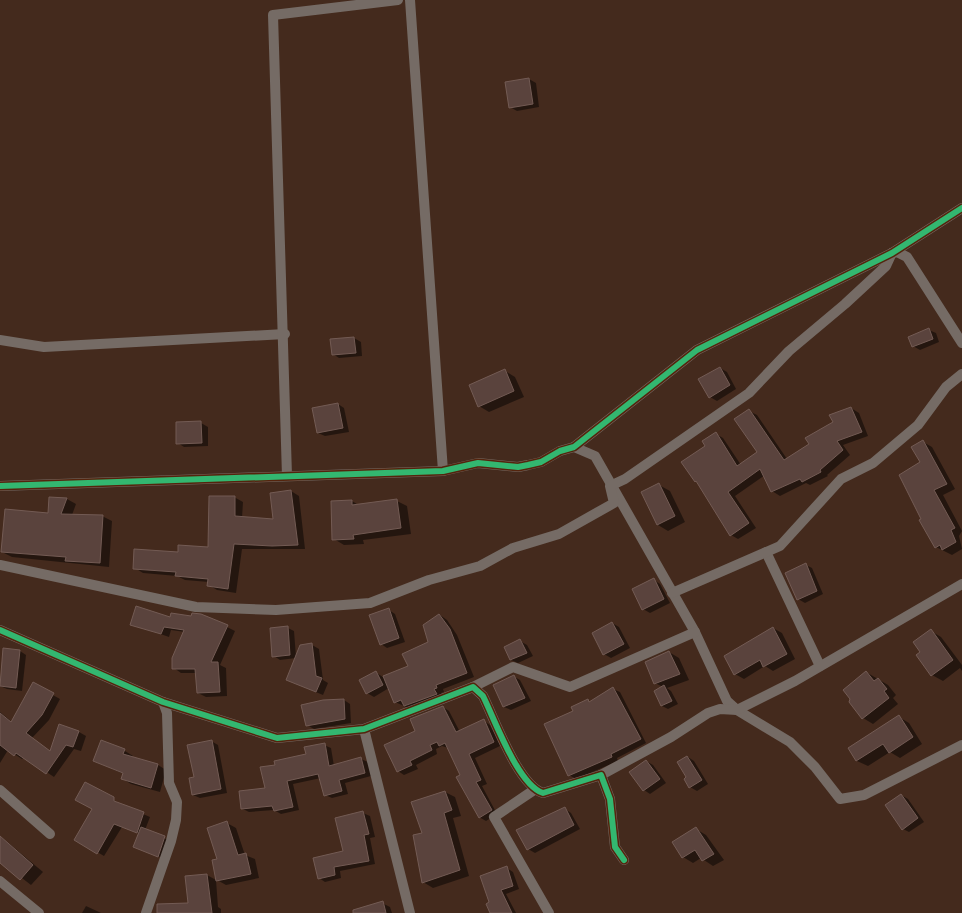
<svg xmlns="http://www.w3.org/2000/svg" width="962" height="913" font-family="Signika,sans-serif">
	<rect width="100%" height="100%" fill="#442a1d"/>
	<!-- shadow -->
	<g fill="#0007">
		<polygon points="529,79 536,83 539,107 517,111 510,107"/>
		<polygon points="929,330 936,333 939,342 920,350 913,346"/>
		<polygon points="354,338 361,342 362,356 339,358 333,354 331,340"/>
		<polygon points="720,368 727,372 736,389 717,401 710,397"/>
		<polygon points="505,371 515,377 524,397 489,412 479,406"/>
		<polygon points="338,404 344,408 349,432 325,436 318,433"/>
		<polygon points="851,408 859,413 868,436 843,445 850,455 827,475 828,476 810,485 806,483 780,496 772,491 765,475 735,496 756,528 738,539 731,535 699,483 696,481 707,447 716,434 723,438 741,465 759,452 749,411 757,415 787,459 811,445"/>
		<polygon points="201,423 208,427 208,446 184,447 178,443"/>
		<polygon points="923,442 932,447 955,489 943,495 962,531 959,536 962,549 952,555 936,547 922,519"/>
		<polygon points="659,485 670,491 685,522 668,531 658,525 642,493"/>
		<polygon points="291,491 299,496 305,549 242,549 236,593 217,590 209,585 209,582 185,580 177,576 143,573 135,568 179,554 209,549 234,497 243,502 242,518 275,520"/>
		<polygon points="51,498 67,499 76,504 72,515 102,516 112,521 109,567 12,557 2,552 49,514"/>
		<polygon points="352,501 360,506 397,501 407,506 411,534 363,540 364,544 344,545 334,539"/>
		<polygon points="806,565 812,568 823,594 805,603 798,599"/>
		<polygon points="654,580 660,584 670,603 650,613 643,609"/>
		<polygon points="389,610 395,614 405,642 387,648 381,644"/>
		<polygon points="440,615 447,620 457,635 474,677 443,689 444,692 441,693 444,698 413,710 395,702 389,688 374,697 367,693 375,672 383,677 409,667 430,642"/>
		<polygon points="171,618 227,627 235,631 220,665 226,668 227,696 206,697 198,693 197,673 181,673 174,668 185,632 171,630 169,637 132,624"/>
		<polygon points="612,623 619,627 630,648 611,658 604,654"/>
		<polygon points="288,628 294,631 296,657 312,645 319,649 323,680 328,683 323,695 294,683 296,658 280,660 274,656"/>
		<polygon points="773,628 782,633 795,659 773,671 765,666 744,679 735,674"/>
		<polygon points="931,631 941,637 962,665 962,671 960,668 943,681 932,675 922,652"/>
		<polygon points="520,641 527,645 533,656 518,663 511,660 506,648"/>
		<polygon points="20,651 26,655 22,691 7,689 0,686"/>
		<polygon points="669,652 679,658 689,680 667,688 671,691 678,704 668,709 662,706 663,687 655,683"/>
		<polygon points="866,672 888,685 896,695 893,698 898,704 873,724 863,718 850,702"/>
		<polygon points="513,676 520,680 531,701 511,710 504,707 495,685"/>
		<polygon points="33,684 60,699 49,720 32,738 51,752 79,732 86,736 81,751 74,749 54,777 24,757 22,759 8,750 0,763 0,712 12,722"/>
		<polygon points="613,689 620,692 646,743 617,758 618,761 576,779 569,775 574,711 588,700 591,702"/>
		<polygon points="344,700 350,704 351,723 314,729 307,725"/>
		<polygon points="443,707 449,711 460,732 484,721 490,725 500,746 475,758 487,784 482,786 497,814 486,821 479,817 448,748 442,746 436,749 437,754 416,765 418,769 404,775 398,771 416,732"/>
		<polygon points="899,717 909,723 922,744 900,758 890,752 868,766 857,761 849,748"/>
		<polygon points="211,741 218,745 227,793 200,798 193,795"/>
		<polygon points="102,742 125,751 133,756 132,758 158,765 166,770 160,792 131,784 123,779 124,774 94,761"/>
		<polygon points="324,745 331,748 334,766 361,759 368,762 371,776 345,783 348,794 332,798 325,795 321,778 293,784 299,810 281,814 274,810 249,812 243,809 266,789 276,766 307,755"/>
		<polygon points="688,757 694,761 708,784 697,791 690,787 685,779 688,778"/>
		<polygon points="646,761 653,765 666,783 650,794 644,790"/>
		<polygon points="86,783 120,804 150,817 145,830 171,841 165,859 135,847 140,834 122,827 104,856 75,839 93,809"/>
		<polygon points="445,792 455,797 461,816 453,818 469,876 433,888 423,882 423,834"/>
		<polygon points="901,795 908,799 924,822 909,832 903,829"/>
		<polygon points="565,809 571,813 580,829 535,853 528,849"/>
		<polygon points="363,813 370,816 375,837 370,838 375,864 340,871 341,878 325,882 319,878 345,851"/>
		<polygon points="227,823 236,828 245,855 255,859 259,878 226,885 217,880 219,860"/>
		<polygon points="696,829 706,835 724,860 713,866 701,858 693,863 683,857"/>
		<polygon points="0,836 43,872 31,885 0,861"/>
		<polygon points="507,868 513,872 519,889 506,894 516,913 492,913 490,903"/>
		<polygon points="207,875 216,880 218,907 221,909 221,913 160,913 189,904"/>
		<polygon points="382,903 390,907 392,913 359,913"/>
		<polygon points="86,906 99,912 101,913 82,913"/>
	</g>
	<!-- building -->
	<g fill="#5a433d" stroke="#735b54">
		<polygon points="529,78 533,104 509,108 505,82"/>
		<polygon points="929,328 933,339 912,347 908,337"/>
		<polygon points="354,337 356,353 332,355 330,339"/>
		<polygon points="720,367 730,385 709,398 698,379"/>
		<polygon points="505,369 514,391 478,407 469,385"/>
		<polygon points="338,403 343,428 317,433 312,408"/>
		<polygon points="851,407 862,432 837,441 843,450 820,470 821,472 802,482 800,479 771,492 760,469 728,492 749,523 730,536 696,481 695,482 681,462 705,446 702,441 716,432 737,466 757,452 734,419 749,409 784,460 809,444 805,438 833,422 829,415"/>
		<polygon points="201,421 202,443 176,444 176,422"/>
		<polygon points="923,440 947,484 934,490 955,528 951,530 956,542 942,550 940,545 935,548 919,520 921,519 899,475 920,462 911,447"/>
		<polygon points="659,483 675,516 657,525 641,492"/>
		<polygon points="291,490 298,545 272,546 234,544 228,589 207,586 208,579 175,576 176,572 133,569 134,549 178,552 178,545 208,547 209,496 235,496 235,516 273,519 270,493"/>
		<polygon points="49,497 67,498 61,514 103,515 100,563 65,561 66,557 1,552 5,509 48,513"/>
		<polygon points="397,499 401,528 353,535 354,539 332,540 331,501 352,500 352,505"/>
		<polygon points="806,563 817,591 797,600 785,573"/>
		<polygon points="654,578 664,599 642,610 632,589"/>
		<polygon points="136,606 170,617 171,613 191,616 192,613 201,614 228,625 211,662 218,662 220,692 197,693 195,669 172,669 172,658 184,630 164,627 161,634 130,625"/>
		<polygon points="389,608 399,638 380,645 369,615"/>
		<polygon points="439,614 450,629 467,673 436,685 437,688 434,689 437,694 404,706 401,700 394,703 383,676 408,666 402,654 428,642 423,625"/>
		<polygon points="612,622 624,644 603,655 592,633"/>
		<polygon points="288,626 290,655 272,657 270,628"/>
		<polygon points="773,627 787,654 763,667 760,660 734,675 724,656"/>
		<polygon points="931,629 953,660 931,676 916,655 920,652 913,642"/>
		<polygon points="520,639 527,653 510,660 504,647"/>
		<polygon points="312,643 316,676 322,678 316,692 286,680 300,645"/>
		<polygon points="3,648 20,650 16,688 0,686"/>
		<polygon points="669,651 680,674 654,684 645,662"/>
		<polygon points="376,671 383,685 366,694 359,680"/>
		<polygon points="866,671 874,681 878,678 887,689 884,691 889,698 862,719 849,702 850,699 843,690"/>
		<polygon points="514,675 525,698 503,707 493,685"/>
		<polygon points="33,682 54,693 42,715 26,733 50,751 59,724 79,731 73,747 66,745 46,774 16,753 14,756 0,745 0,713 11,722"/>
		<polygon points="664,685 672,701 661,706 654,691"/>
		<polygon points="613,687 641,739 611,754 612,757 568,776 544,724 573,711 571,707 588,699 589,702"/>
		<polygon points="344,699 345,719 306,726 301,705 323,700"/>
		<polygon points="443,706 456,732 484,719 494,742 469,754 481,780 476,782 492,810 479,818 456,777 460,775 445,743 439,746 437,742 430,745 432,750 410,761 412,765 397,772 384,745 415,731 410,719"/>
		<polygon points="899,715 913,737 889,753 883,744 856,761 848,748"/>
		<polygon points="101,740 125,749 123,754 158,764 151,788 121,779 123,773 93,761"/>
		<polygon points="212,740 221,789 192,795 189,778 194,777 187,745"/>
		<polygon points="325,743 329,766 361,757 365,773 339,780 342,791 324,796 318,774 287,781 293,807 274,811 272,806 241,809 239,791 265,788 260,767 275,765 274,761 306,754 304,747"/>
		<polygon points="687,756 702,780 689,788 684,779 686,777 677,762"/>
		<polygon points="646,760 660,779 643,791 629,772"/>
		<polygon points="85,782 114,797 114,801 144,812 137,833 114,824 97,854 74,840 92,809 75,800"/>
		<polygon points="445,791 452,810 444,813 460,870 422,883 413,835 422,833 411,802"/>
		<polygon points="901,794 918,818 902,830 885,805"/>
		<polygon points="565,807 574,825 527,850 516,830"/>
		<polygon points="363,811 369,834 364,835 369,861 334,867 335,875 318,879 313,858 343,851 335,818"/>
		<polygon points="227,821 238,855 246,853 251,874 216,881 212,860 217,859 207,828"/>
		<polygon points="141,827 165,836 158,857 133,847"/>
		<polygon points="696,827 714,854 702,861 695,850 682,858 672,842"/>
		<polygon points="0,836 33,865 20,880 0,863"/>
		<polygon points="507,866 513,886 501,890 512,913 490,913 486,904 489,902 480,876"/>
		<polygon points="207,874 212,913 157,913 157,904 188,903 185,876"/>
		<polygon points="383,901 386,913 353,913 353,910"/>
	</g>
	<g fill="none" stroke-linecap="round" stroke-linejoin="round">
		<!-- street -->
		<g stroke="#756b65" stroke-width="10">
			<polyline points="410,0 443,471"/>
			<polyline points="892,253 897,252 907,257 962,343"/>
			<polyline points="0,340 44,347 285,334"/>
			<polyline points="574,447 595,456 695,632 727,701 737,710 790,742 815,767 840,799 864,795 962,745"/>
			<polyline points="287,476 273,15 398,0"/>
			<polyline points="0,486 443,471 478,463 518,467 528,465 541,462 560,451 574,447 697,350 892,253 962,208"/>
			<polyline points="766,552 820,666"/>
			<polyline points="0,565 196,607 276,610 370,603 429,580 480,566 513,548 559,534 614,503 610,486 625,479 749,393 789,351 845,304 886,266 892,253"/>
			<polyline points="672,593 780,546 841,479 873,463 918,425 946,387 962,374"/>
			<path d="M0,630L163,702L277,738L364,729L473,687L483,696C495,720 518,785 543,793L601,775L610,799L615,847L624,860"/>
			<polyline points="473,687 513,667 570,687 695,632"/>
			<polyline points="364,729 410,913"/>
			<polyline points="601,775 671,737 708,713 720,709 737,710 795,681 962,584"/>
			<polyline points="0,790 50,834"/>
			<polyline points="534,790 494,817 549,913"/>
			<polyline points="0,881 39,913"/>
			<polyline points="146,913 171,841 176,820 177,802 169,783 167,713 163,702"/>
		</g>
		<!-- cycleway casing -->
		<g stroke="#54240d" stroke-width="9">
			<g id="cycleway">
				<polyline points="0,486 443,471 478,463 518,467 528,465 541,462 560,451 574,447 697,350 892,253 962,208"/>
				<path d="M0,630L163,702L277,738L364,729L473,687L483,696C495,720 518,785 543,793L601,775L610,799L615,847L624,860"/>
			</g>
		</g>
		<!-- cycleway -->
		<use href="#cycleway" stroke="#33b770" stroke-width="6"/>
	</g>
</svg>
